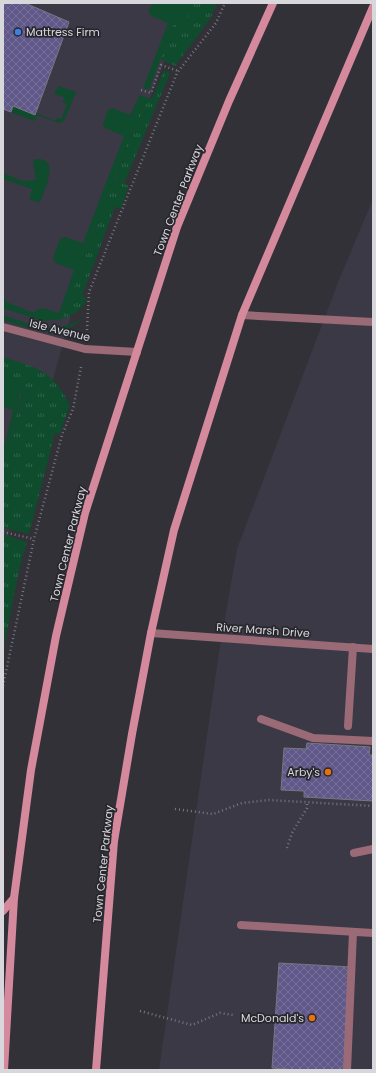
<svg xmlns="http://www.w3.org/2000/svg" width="376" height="1073" font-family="Poppins,sans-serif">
	<defs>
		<pattern id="grass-tufts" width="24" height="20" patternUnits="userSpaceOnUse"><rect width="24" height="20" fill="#0f4b2d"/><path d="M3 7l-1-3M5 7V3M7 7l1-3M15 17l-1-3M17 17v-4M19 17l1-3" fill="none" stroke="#31644b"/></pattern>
		<pattern id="building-cross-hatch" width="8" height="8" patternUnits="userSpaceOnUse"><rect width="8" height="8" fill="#605889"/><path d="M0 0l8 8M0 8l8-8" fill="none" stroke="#766f99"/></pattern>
	</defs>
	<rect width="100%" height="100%" fill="#323138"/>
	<!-- built -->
	<g fill="#3b3946">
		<polygon points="3,3 203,3 165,59 81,280 3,555"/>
		<polygon points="373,199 373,1070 159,1070 218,659 237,549 339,280"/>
	</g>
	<!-- grass -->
	<g fill="url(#grass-tufts)">
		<path d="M193,3H217L210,19L175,66L160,59L173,25C187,22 188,15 193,3Z"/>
		<path d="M164,70L170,73L124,184L129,186L121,208L115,207L82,296L87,298C83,310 74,315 62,319L145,97L152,99Z"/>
		<path d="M3,357C38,368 52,370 70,405L60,434L55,433L29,534L3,528V468L19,405L21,395L6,372H3Z"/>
		<polygon points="3,534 27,542 20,566 3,651"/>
	</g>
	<!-- green -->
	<g fill="#0f4b2d">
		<path d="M154,3H193C188,15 187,22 173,25L171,30L149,90L143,88L168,23L152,16L149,13V9Z"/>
		<polygon points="58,86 76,92 64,121 59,123 37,115 34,121 11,112 13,106 35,115 36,113 56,121 57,118 61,119 67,104 63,102 64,97 54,94"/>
		<path d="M140,95L145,97L62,319L43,321L3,308V296L4,297L6,302L34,313C39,304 50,311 59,313L74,270L56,263L53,258L60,239L65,237L83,243L124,136L105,128L103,124L108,110L112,108L130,115Z"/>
		<path d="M35,159C62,157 44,190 40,203L29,199L32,189L3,179V173L22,181L36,180L33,163Z"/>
		<path d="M3,315C17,319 37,329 52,328C63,328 75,322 85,318C80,321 76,324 71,327C51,338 23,326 3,320Z"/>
		<path d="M3,372C18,376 21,391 19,405L3,468V452L13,410L3,407Z"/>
	</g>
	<!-- building -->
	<g fill="url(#building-cross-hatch)" stroke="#787780">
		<polygon points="3,3 25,3 69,22 35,115 13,106 11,112 3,109"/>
		<polygon points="307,743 370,747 369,755 373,755 373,801 304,797 304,791 281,790 284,748 306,749"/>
		<polygon points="279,963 351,967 345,1070 297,1070 272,1068"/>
	</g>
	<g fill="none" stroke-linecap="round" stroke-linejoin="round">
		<!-- path -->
		<g stroke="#79787e" stroke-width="2.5" stroke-dasharray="1 3" stroke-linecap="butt">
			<polyline points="141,90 151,93 161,65 178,71"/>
			<polyline points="87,330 89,292 177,73 216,23 225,3"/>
			<polyline points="3,532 34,539"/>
			<polyline points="3,686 34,539 62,435 73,409 81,367"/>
			<polyline points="175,809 213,814 242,803 269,800 373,806"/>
			<polyline points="287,848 292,833 307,808 307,802"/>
			<polyline points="140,1011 192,1025 220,1013 233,1015"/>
		</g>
		<!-- lane -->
		<g stroke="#9a6b76" stroke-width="8">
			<polyline points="242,315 373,322"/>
			<polyline points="3,327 85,349 137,352"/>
			<polyline points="261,719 313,738 373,741"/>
			<polyline points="348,726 353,647"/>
			<polyline points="354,853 373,849"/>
			<polyline points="241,925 373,933"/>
			<polyline points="347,1070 353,932"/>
		</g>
		<!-- street -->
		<polyline stroke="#9a6b76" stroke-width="8" points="151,633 373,649"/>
		<!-- secondary -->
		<g stroke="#d5899d" stroke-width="8">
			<polyline points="3,911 14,898"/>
			<polyline points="4,1070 14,898 31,770 56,636 85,513 177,227 229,101 273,3"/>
			<polyline points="96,1070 114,841 132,734 151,633 174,530 242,315 373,7"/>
		</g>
	</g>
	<!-- markers -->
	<circle fill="#3f7fe0" stroke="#28272e" stroke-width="1.5" cx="18" cy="32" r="4"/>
	<g fill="#e8710a" stroke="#28272e" stroke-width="1.5">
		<circle cx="328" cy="772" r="4"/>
		<circle cx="312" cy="1018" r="4"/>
	</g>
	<g text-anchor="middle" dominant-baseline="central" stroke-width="3.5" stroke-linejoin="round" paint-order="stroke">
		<!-- poi labels -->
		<g font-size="11" fill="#d8d8dc" stroke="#28272e" text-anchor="end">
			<text x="26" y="32" text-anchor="start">Mattress Firm</text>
			<text x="320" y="772">Arby's</text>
			<text x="304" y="1018">McDonald's</text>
		</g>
		<!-- street labels -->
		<g font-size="11" fill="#d8d8dc" stroke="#28272e">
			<text transform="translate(178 200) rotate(-69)">Town Center Parkway</text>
			<text transform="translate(60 330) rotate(14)">Isle Avenue</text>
			<text transform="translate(68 544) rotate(-76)">Town Center Parkway</text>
			<text transform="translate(263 630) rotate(4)">River Marsh Drive</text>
			<text transform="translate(103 864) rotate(-84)">Town Center Parkway</text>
		</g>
	</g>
	<!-- border -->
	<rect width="376" height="1073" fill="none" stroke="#d8d8dc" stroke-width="8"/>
</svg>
